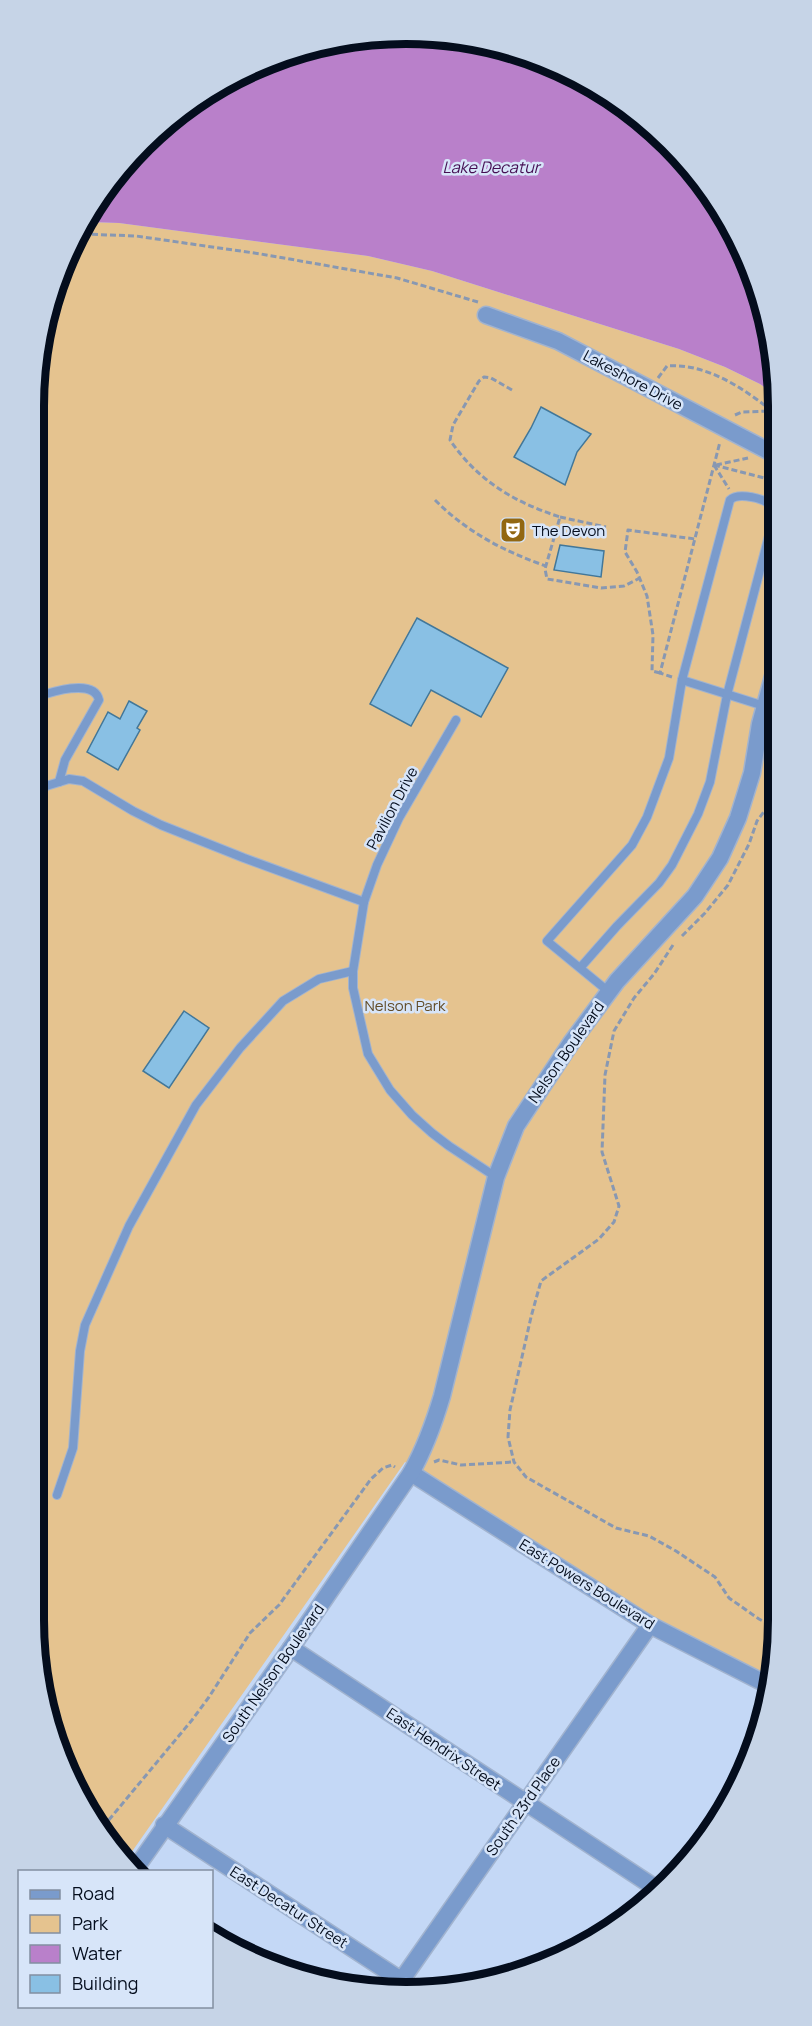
<svg xmlns="http://www.w3.org/2000/svg" width="812" height="2026" font-family="Manrope,sans-serif">
	<rect width="100%" height="100%" fill="#c4d8f6"/>
	<!-- green -->
	<polygon fill="#e5c38f" points="90,222 119,223 368,256 432,271 679,349 725,367 760,384 770,391 773,394 773,401 776,403 779,1620 770,1677 656,1619 405,1462 124,1863 53,1740 33,1620 33,406 53,286"/>
	<!-- water -->
	<polygon fill="#b980ca" points="381,34 526,53 613,96 687,160 741,241 776,357 776,403 773,401 773,394 770,391 760,384 725,367 679,349 432,271 368,256 119,223 90,222 125,160 241,72"/>
	<!-- building -->
	<g fill="#89c0e4" stroke="#427799" stroke-width="1.5">
		<polygon points="541,407 591,434 577,452 565,485 514,457 531,428"/>
		<polygon points="560,545 604,551 601,577 554,570"/>
		<polygon points="417,618 508,668 481,717 431,690 411,726 370,704"/>
		<polygon points="129,701 147,711 137,728 140,730 118,770 87,752 108,712 120,719"/>
		<polygon points="184,1011 209,1028 169,1088 143,1071"/>
	</g>
	<g fill="none" stroke-linecap="round" stroke-linejoin="round">
		<!-- lane casing -->
		<g stroke="#a1b3cf" stroke-width="10">
			<g id="lane">
				<polyline points="682,680 764,706"/>
				<path d="M33,698C48,693 94,677 99,700L65,760L59,782"/>
				<polyline points="456,720 399,818 377,865 364,902 353,971 353,988 368,1054 390,1090 412,1115 432,1133 449,1146 496,1177"/>
				<polyline points="33,790 69,779 83,781 133,811 161,825 244,858 364,902"/>
				<path d="M580,968L617,926L659,883L672,865L698,814L710,782L727,695L774,517C774,513 774,510 772,507C766,498 738,492 730,500L682,680L669,758L647,817L632,845L547,941L609,992"/>
				<polyline points="57,1495 73,1448 80,1351 85,1325 129,1226 196,1105 240,1048 283,1001 319,979 353,971"/>
			</g>
		</g>
		<!-- street casing -->
		<g stroke="#a1b3cf" stroke-width="19">
			<g id="street">
				<polyline points="486,315 558,341 776,455"/>
				<polyline points="411,1473 650,1625 768,1685"/>
				<polyline points="291,1648 657,1889"/>
				<polyline points="164,1825 413,1988"/>
				<path d="M133,1872L291,1648L411,1473C425,1448 434,1423 442,1396L496,1177L516,1126L571,1043L617,981L695,896L720,858L738,818L752,773L760,724L777,662"/>
				<polyline points="396,1988 650,1625"/>
			</g>
		</g>
		<!-- path -->
		<g stroke="#8898b2" stroke-width="3" stroke-dasharray="6 3" stroke-linecap="butt">
			<polyline points="83,234 136,236 261,254 397,278 478,302"/>
			<path d="M658,378L667,366C706,363 743,388 772,411H776"/>
			<path d="M512,390L491,378L484,377L479,381L453,425L450,440C478,481 514,502 560,517L545,569L547,579L601,588L624,586L640,578"/>
			<polyline points="735,415 742,412 772,411"/>
			<polyline points="714,465 776,481"/>
			<polyline points="714,465 729,489"/>
			<polyline points="716,465 748,458"/>
			<path d="M435,500C467,532 503,551 546,566"/>
			<polyline points="560,517 606,527"/>
			<polyline points="660,673 652,671 653,635 647,596 637,572 625,552 628,530 695,539"/>
			<polyline points="672,677 660,673 720,442"/>
			<polyline points="682,936 705,913 728,885 749,844 757,821 777,794"/>
			<polyline points="673,945 654,974 634,998 614,1031 605,1075 602,1152 619,1206 614,1222 599,1239 541,1281 531,1317 510,1410 508,1437 514,1462 526,1477 616,1528 649,1536 676,1551 715,1577 729,1598 759,1619 778,1629"/>
			<polyline points="434,1462 439,1460 461,1465 513,1462"/>
			<polyline points="103,1827 192,1720 209,1697 250,1633 279,1605 371,1479 383,1468 392,1465 395,1467"/>
		</g>
		<!-- lane -->
		<use href="#lane" stroke="#7a9bcc" stroke-width="8"/>
		<!-- street -->
		<use href="#street" stroke="#7a9bcc" stroke-width="16"/>
	</g>
	<!-- icons -->
	<defs>
		<g id="theatre-square" transform="scale(1.35)"><rect x="-9" y="-9" width="18" height="18" rx="4" fill="#926711" stroke="#d7e5f9"/><path d="M-5-5.5Q0-4 5-5.5V0Q5 5 0 6Q-5 5-5 0ZM-3.3-2.5H-1v1.5H-3.3ZM1-2.5H3.3v1.5H1ZM-2.8 1Q0 5.5 2.8 1Z" fill="#fff"/></g>
	</defs>
	<g fill-rule="evenodd">
		<use href="#theatre-square" x="513" y="530"/>
	</g>
	<g text-anchor="middle" dominant-baseline="central" stroke-width="5" stroke-linejoin="round" paint-order="stroke">
		<!-- street labels -->
		<g font-size="15" fill="#040d1d" stroke="#d7e5f9">
			<text transform="translate(633 380) rotate(28)">Lakeshore Drive</text>
			<text transform="translate(392 808) rotate(-62)">Pavilion Drive</text>
			<text transform="translate(566 1052) rotate(-55)">Nelson Boulevard</text>
			<text transform="translate(587 1584) rotate(32)">East Powers Boulevard</text>
			<text transform="translate(273 1673) rotate(-55)">South Nelson Boulevard</text>
			<text transform="translate(444 1749) rotate(34)">East Hendrix Street</text>
			<text transform="translate(523 1806) rotate(-55)">South 23rd Place</text>
			<text transform="translate(289 1907) rotate(33)">East Decatur Street</text>
		</g>
		<!-- poi labels -->
		<g font-size="15" fill="#040d1d" stroke="#d7e5f9" text-anchor="start">
			<text x="532" y="530">The Devon</text>
		</g>
		<!-- park labels -->
		<g font-size="15" fill="#624c27" stroke="#d7e5f9">
			<text x="405" y="1005">Nelson Park</text>
		</g>
		<!-- water labels -->
		<g font-size="16" font-style="italic" fill="#440e52" stroke="#d7e5f9">
			<text x="491" y="167">Lake Decatur</text>
		</g>
	</g>
	<!-- crop -->
	<path d="M0 0H812V2026H0ZM406 44H406A362 362 0 0 1 768 406V1620A362 362 0 0 1 406 1982H406A362 362 0 0 1 44 1620V406A362 362 0 0 1 406 44Z" fill="#c6d4e7" fill-rule="evenodd"/>
	<path fill="none" stroke="#040d1d" stroke-width="8" d="M406 44H406A362 362 0 0 1 768 406V1620A362 362 0 0 1 406 1982H406A362 362 0 0 1 44 1620V406A362 362 0 0 1 406 44Z"/>
	<!-- legend -->
	<rect x="18" y="1870" width="195" height="138" fill="#d7e5f9" stroke="#838fa1" stroke-width="1.5"/>
	<rect x="30" y="1890" width="30" height="9" fill="#7a9bcc" stroke="#838fa1" stroke-width="1.5"/>
	<text x="72" y="1900" font-size="18" fill="#040d1d">Road</text>
	<rect x="30" y="1915" width="30" height="18" fill="#e5c38f" stroke="#838fa1" stroke-width="1.5"/>
	<text x="72" y="1930" font-size="18" fill="#040d1d">Park</text>
	<rect x="30" y="1945" width="30" height="18" fill="#b980ca" stroke="#838fa1" stroke-width="1.5"/>
	<text x="72" y="1960" font-size="18" fill="#040d1d">Water</text>
	<rect x="30" y="1975" width="30" height="18" fill="#89c0e4" stroke="#838fa1" stroke-width="1.5"/>
	<text x="72" y="1990" font-size="18" fill="#040d1d">Building</text>
</svg>
